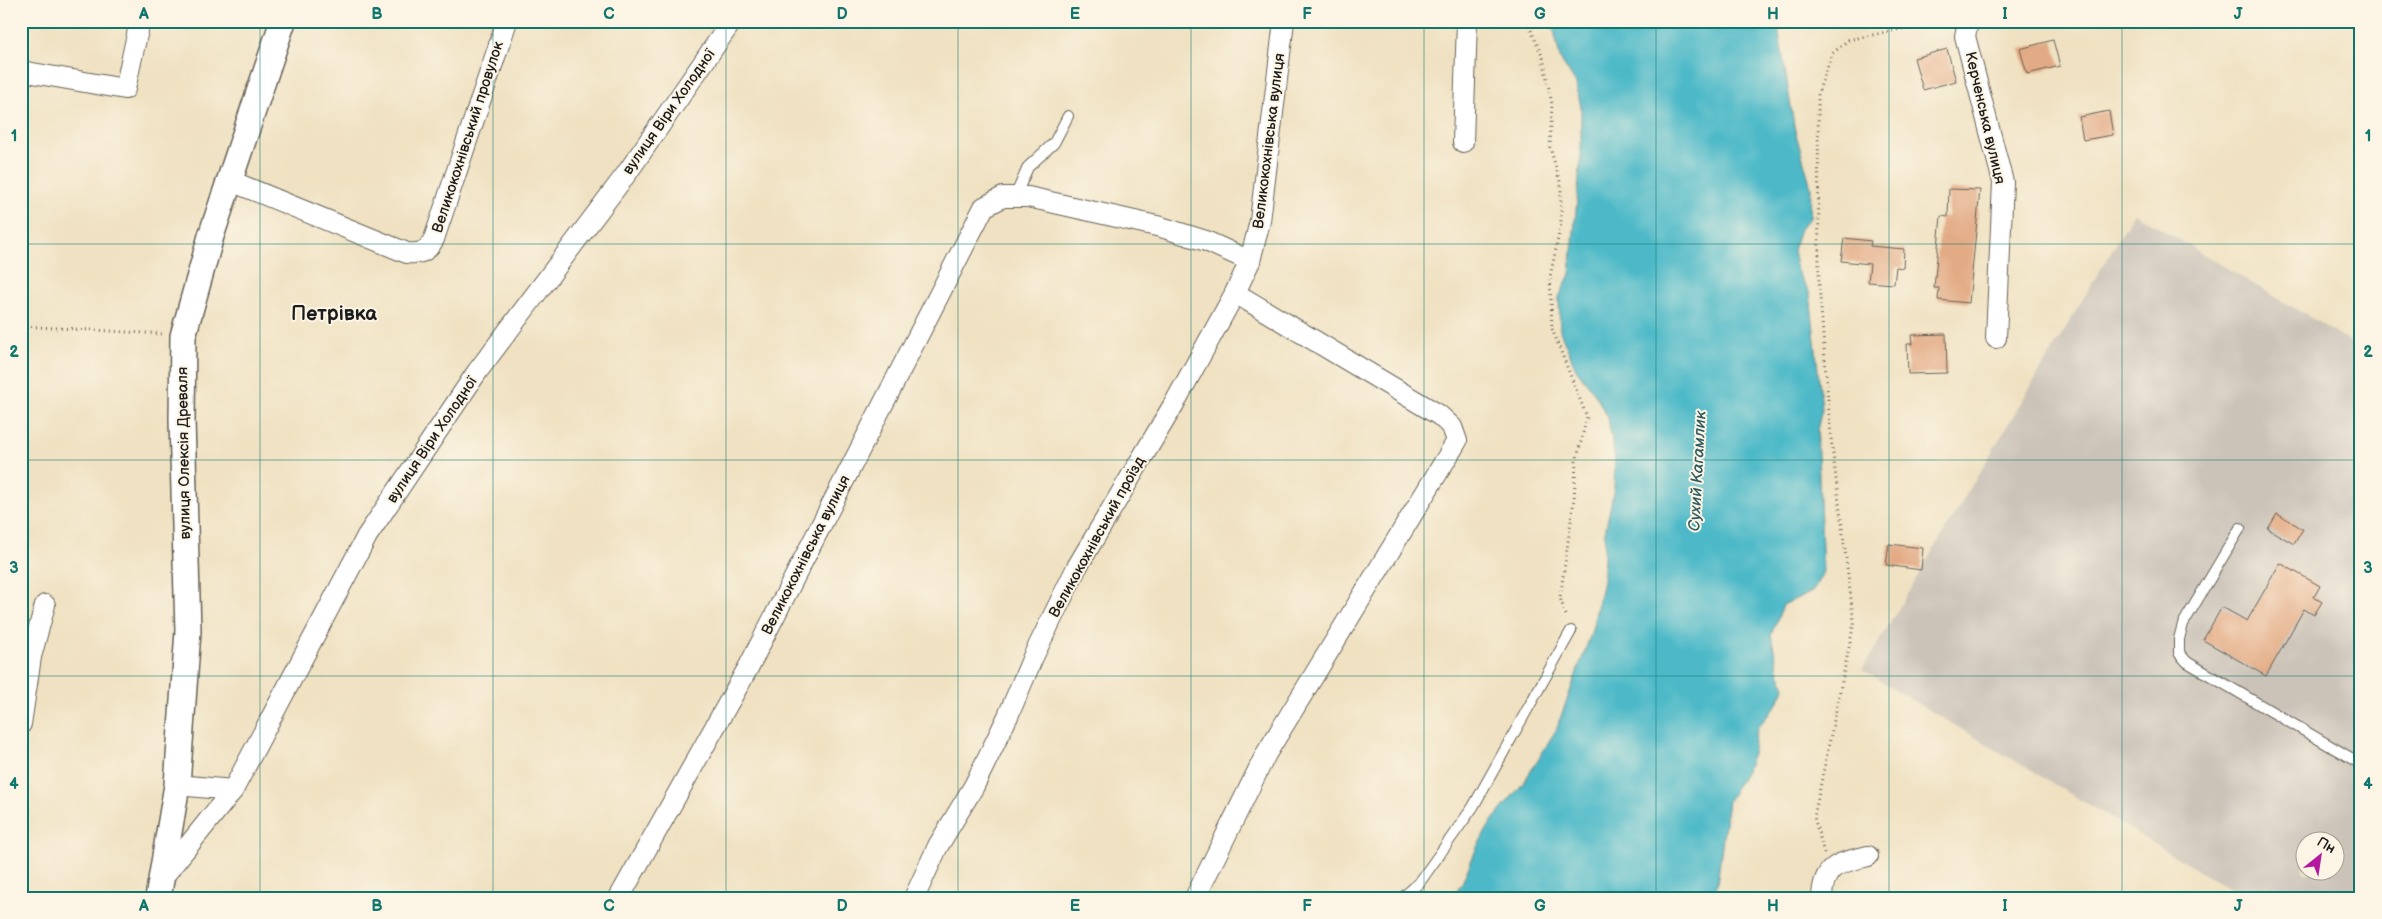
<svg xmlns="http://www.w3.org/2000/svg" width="2382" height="919" font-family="'Balsamiq Sans',sans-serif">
	<rect width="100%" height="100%" fill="#fcf5e5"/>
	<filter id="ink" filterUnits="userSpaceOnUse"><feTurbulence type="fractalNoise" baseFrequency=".02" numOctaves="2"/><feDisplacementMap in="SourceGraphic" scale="10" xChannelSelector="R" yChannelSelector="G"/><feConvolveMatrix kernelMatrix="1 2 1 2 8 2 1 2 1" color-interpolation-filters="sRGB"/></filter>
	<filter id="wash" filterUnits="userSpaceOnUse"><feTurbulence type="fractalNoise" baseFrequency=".0096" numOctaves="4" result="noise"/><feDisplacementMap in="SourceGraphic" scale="20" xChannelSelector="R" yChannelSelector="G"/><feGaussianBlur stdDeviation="1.12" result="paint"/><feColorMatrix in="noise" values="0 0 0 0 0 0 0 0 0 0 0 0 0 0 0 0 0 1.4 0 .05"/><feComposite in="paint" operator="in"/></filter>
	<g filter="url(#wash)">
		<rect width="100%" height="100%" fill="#efe1c1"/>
		<!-- industrial -->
		<path fill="#cbc3b8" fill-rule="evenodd" d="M2134,213L2361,348V878L2349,898H2245L1862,670ZM2304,842H2334V872H2304Z"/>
		<!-- water -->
		<polygon fill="#4db9c8" stroke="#346a72" points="1552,21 1777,21 1795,131 1811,187 1810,218 1800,229 1793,250 1797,271 1810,293 1822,409 1817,430 1823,572 1813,591 1783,605 1771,635 1779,673 1785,687 1775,707 1757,728 1750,764 1728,801 1715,898 1451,898 1462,883 1478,845 1492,821 1524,782 1556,730 1591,634 1603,581 1605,532 1614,489 1615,460 1608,418 1595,394 1576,369 1560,331 1559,297 1570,274 1581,157 1581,107 1576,84 1560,58"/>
		<g id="blocks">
			<!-- building -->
			<g fill="#e3ab85">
				<polygon points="2053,40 2060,66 2027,74 2020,49"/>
				<polygon points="1947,49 1956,81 1923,90 1914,58"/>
				<polygon points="2109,111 2113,135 2083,140 2079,117"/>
				<polygon points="1949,189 1980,190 1969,303 1938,300 1939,288 1934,288 1941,216 1948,217"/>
				<polygon points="1844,238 1871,241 1870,246 1904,249 1903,268 1896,267 1894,284 1868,282 1870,264 1841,261"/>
				<polygon points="1946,334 1947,373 1908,374 1907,344 1912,344 1911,335"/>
				<polygon points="2277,514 2303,529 2294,544 2268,529"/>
				<polygon points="1889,544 1923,548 1921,570 1886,565"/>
				<polygon points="2280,563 2320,586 2314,597 2322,602 2314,615 2304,609 2266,676 2203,640 2222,607 2247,621"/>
			</g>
		</g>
	</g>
	<g filter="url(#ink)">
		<use href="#blocks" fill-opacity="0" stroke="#666156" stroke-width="1"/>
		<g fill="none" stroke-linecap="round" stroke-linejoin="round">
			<!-- service casing -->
			<g stroke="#666156" stroke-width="12">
				<g id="service">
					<polyline points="1015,197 1028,167 1054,143 1068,116"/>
					<polyline points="2240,528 2183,624 2179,639 2179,653 2187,662 2361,764"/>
					<polyline points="1402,898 1419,883 1473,807 1571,631"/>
				</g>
			</g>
			<!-- minor casing -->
			<g stroke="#666156" stroke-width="22">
				<g id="minor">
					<polyline points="1970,21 1968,22 1965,36 2003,182 1996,338"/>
					<polyline points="21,71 125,89 140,21"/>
					<polyline points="1463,142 1467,21"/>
					<path d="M231,181L407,253C421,254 427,252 434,239L507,21"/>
					<polyline points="21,724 31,657 45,605"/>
					<polyline points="177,785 233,790"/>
					<polyline points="163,877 233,790 367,536 477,372 627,173 732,21"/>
					<polyline points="619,898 748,668 984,207 1003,197 1028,197 1161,227 1206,241 1250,261"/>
					<polyline points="914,898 938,846 974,786 1008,716 1033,657 1077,567 1174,404 1235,293 1250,261 1260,221 1284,21"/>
					<polyline points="1195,898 1266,754 1457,441 1452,427 1439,415 1235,293"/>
					<path d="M1822,898C1823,864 1840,863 1868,856"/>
				</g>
			</g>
			<!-- tertiary casing -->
			<g stroke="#666156" stroke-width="28">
				<polyline id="tertiary" points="158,898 177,785 188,631 182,420 183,336 211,236 283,21"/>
			</g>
			<!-- path -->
			<g stroke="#666156" stroke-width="3" stroke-dasharray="1 4" stroke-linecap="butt">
				<polyline points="1527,21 1543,58 1552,104 1550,147 1561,185 1561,224 1550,277 1552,329 1587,417 1576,462 1574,500 1560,598 1567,618"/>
				<polyline points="21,326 163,334"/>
				<polyline points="1824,853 1814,817 1854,623 1831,438 1819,283 1818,93 1832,54 1848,40 1910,27 1950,24"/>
			</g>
			<!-- service -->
			<use href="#service" stroke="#fff" stroke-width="10"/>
			<!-- minor -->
			<use href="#minor" stroke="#fff" stroke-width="20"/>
			<!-- tertiary -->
			<use href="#tertiary" stroke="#fff" stroke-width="25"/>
		</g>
	</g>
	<!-- grid -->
	<path fill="none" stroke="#0f766e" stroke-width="1" stroke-opacity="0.55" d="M260,21V898M493,21V898M726,21V898M958,21V898M1191,21V898M1424,21V898M1656,21V898M1889,21V898M2122,21V898M21,244H2361M21,460H2361M21,676H2361"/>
	<g text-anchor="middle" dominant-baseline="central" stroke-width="4" stroke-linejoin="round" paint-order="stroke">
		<!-- street labels -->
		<g font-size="15" fill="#1c1c1c" stroke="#fcf5e5">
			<text transform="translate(669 112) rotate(-55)">вулиця Віри Холодної</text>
			<text transform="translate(1985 118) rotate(77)">Керченська вулиця</text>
			<text transform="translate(468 137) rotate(-72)">Великокохнівський провулок</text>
			<text transform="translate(1269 141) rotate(-83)">Великокохнівська вулиця</text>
			<text transform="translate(432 440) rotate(-56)">вулиця Віри Холодної</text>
			<text transform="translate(184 453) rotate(-91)">вулиця Олексія Древаля</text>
			<text transform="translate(1097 537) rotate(-61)">Великокохнівський проїзд</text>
			<text transform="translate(806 555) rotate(-63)">Великокохнівська вулиця</text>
		</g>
		<!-- water labels -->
		<g font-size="16" font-style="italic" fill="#305b61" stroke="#fcf5e5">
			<text transform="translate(1698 471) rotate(-87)">Сухий Кагамлик</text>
		</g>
		<!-- district labels -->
		<g font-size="20" font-weight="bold" fill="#1c1c1c" stroke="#fcf5e5">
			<text x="334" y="314">Петрівка</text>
		</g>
	</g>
	<!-- margin -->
	<rect width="2382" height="919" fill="none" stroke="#fcf5e5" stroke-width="55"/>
	<!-- north arrow -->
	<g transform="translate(2320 856) rotate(30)"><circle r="24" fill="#fcf5e5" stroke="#a29e95"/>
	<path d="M0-4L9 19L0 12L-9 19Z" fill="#b5179e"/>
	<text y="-8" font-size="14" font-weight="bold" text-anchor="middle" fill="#1c1c1c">Пн</text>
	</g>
	<rect x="28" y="28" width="2326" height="864" fill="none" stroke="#0f766e" stroke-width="2"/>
	<g font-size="16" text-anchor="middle" font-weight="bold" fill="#0f766e">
		<text x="144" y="19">A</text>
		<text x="377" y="19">B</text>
		<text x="609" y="19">C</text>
		<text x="842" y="19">D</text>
		<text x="1075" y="19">E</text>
		<text x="1307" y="19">F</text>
		<text x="1540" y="19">G</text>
		<text x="1773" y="19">H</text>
		<text x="2005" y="19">I</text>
		<text x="2238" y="19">J</text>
		<text x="14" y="141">1</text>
		<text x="2368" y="141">1</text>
		<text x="14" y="357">2</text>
		<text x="2368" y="357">2</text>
		<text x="14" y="573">3</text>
		<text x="2368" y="573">3</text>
		<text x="14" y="789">4</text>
		<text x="2368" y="789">4</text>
		<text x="144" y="911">A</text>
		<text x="377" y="911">B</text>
		<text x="609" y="911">C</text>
		<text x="842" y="911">D</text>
		<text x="1075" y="911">E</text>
		<text x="1307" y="911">F</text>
		<text x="1540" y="911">G</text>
		<text x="1773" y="911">H</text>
		<text x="2005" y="911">I</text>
		<text x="2238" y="911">J</text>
	</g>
</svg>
